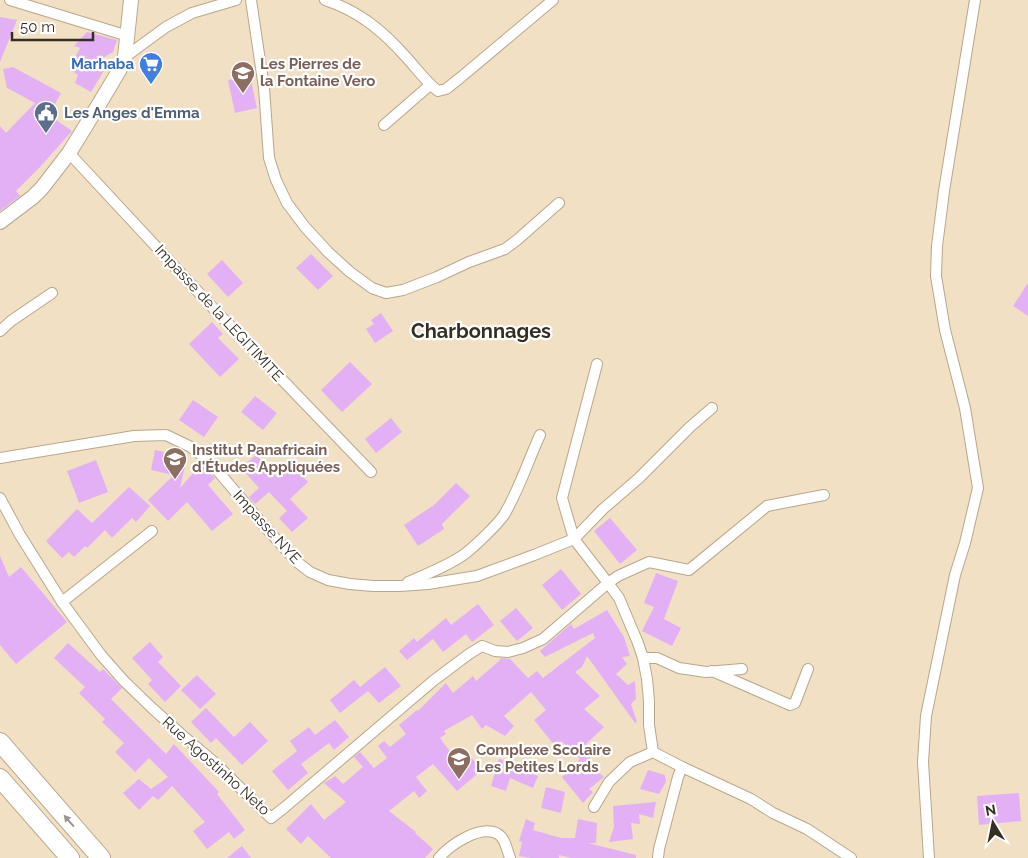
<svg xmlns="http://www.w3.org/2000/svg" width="1028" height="858" font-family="Raleway,sans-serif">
	<rect width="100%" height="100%" fill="#f1e0c4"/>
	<!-- building -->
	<g fill="#e3b0f6">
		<polygon points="0,17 17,20 0,62"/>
		<polygon points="87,32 117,40 113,52 94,63 105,69 91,92 75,83 78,75 69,69 80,48 74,46"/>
		<polygon points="13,67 61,93 49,115 72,131 40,167 16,191 20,196 0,211 0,126 6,133 35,103 7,88 3,69"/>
		<polygon points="250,76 257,108 235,113 228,80"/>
		<polygon points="311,254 333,276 318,290 296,268"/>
		<polygon points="222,260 243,283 228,297 207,274"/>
		<polygon points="1028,283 1028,316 1013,306"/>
		<polygon points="381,313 393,331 375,343 366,329 374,324 371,320"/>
		<polygon points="212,322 223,334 218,338 239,359 220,377 189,344"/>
		<polygon points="350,362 372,384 342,412 321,390"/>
		<polygon points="255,396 277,413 263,430 241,412"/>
		<polygon points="193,400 218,417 204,437 179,420"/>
		<polygon points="391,418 402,432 376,453 365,439"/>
		<polygon points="155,450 187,457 180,488 201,464 215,478 208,485 233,514 212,531 187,502 168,521 148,500 174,475 151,470"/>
		<polygon points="256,455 278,478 292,465 308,482 290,499 308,518 292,532 279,518 287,511 269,492 255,504 249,497 259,488 241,468"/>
		<polygon points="96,460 108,492 79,503 67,471"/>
		<polygon points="456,483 470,496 442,524 444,529 418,546 404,525 434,505"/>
		<polygon points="129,487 150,506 136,522 132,518 112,538 105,530 87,548 85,546 74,557 69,552 62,558 46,541 77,509 92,523"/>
		<polygon points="610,518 637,550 620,564 594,531"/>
		<polygon points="0,556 9,577 21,567 67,622 16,664 0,645"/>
		<polygon points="561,569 581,594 562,610 542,585"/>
		<polygon points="656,573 678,581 664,619 681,628 672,646 642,631 654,607 644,603"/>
		<polygon points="478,604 494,625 472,642 466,634 443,652 433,639 407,660 399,651 414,638 417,642 446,618 451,625"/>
		<polygon points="516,608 533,628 517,641 500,621"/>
		<polygon points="607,610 624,637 630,656 622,657 627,664 616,674 628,685 635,681 636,699 631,704 637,722 635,723 587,656 582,667 575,672 600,696 584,709 604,727 586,744 595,752 587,762 604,777 589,789 593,792 583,803 562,777 580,759 561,741 555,746 534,720 546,710 531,692 504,716 514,726 505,736 486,725 482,729 472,715 444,731 446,734 440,738 452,754 456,751 464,760 469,755 482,770 457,791 433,764 416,777 427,791 419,798 414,791 389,811 416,832 415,833 433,849 425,858 331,858 308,836 301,844 286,829 311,804 324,820 346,802 324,783 335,776 343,784 363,767 354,757 360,752 374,768 387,758 378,746 384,741 390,747 406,734 399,725 417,710 418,711 446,683 453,693 473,676 476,681 499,661 501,658 510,659 528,678 537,671 543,678 595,638 593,633 545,657 540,651 571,624 574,629"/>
		<polygon points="150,642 163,657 158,662 181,686 165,702 148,684 152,680 132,658"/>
		<polygon points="68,643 100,672 103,669 122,688 111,699 166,754 174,744 219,792 217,794 245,830 234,839 229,832 207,849 193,831 205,822 172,786 158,800 153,796 139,810 123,793 139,779 151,789 168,777 149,758 135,772 115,752 124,743 102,722 105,719 79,693 85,687 54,658"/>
		<polygon points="385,667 401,686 379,703 368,691 340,713 330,700 354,680 360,687"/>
		<polygon points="197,675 216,694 200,709 181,690"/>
		<polygon points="206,708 234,737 250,722 268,741 242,765 216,738 211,743 191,722"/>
		<polygon points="335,720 349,737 334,750 329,743 301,764 308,773 288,790 272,771 297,751 290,741 309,727 315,735"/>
		<polygon points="499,759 514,763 514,766 538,776 533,788 510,778 506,791 491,786"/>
		<polygon points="648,770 665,775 666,782 659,794 640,789"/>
		<polygon points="546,787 565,792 561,813 541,808"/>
		<polygon points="1019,793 1021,821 979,825 977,796"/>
		<polygon points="656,802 653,818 639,814 640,824 631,823 633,839 609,842 614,827 613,806"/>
		<polygon points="526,819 535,823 533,830 561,838 575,838 578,819 597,823 596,843 588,843 636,855 636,858 572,858 559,855 559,858 531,858 519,856 522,842 519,841"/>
		<polygon points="242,846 251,858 227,858"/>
	</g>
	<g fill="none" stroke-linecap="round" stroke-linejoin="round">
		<!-- minor casing -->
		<g stroke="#b8a78c" stroke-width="12">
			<g id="minor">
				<polyline points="10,0 128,36"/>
				<polyline points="251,0 264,88 269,158 276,180 287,203 305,227 328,252 350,272 372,288 386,293 403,290 437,277 469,262 505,249 517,240 559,203"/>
				<path d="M325,0C359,11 383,31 406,57C417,69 426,82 438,91L446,89L460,78L553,0"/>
				<polyline points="125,57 166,27 192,13 236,0"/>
				<polyline points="384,125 430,85"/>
				<polyline points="69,153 215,310 371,472"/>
				<polyline points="0,331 11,321 52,293"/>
				<polyline points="597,364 562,498 574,539 608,583 619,598 638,643 643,658 647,679 649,701 649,725 653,752 682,767 751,799 773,813 807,829 851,858"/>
				<polyline points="0,458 134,436 166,435 191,447 200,454 217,470 266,528 297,562 310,572 328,580 350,584 373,586 400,586 428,584 477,576 534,555 574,539 603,509 639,478 690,427 712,408"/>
				<polyline points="0,498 20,535 62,602 101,655 124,681 152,708 182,735 213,761 271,818 285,807 433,681 469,654 482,646 495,651 508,652 523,648 543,639 608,583 618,576 649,562 689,570 767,506 824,495"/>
				<path d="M408,582C427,574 450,565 466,553C476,545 497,525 504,515C519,490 528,461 540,435"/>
				<polyline points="62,602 152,531"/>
				<polyline points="643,658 657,658 679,668 706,672 742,669"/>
				<polyline points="712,671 790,705 795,703 808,669"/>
				<polyline points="594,807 609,782 630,762 653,752"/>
				<path d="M439,858C450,845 480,824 498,834C505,838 507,850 510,858"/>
				<polyline points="658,858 659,849 678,777 682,767"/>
				<polyline points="929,858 923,762 926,716 955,575 965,543 978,488 965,408 945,330 936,276 937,246 944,191 975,0"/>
			</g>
		</g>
		<!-- tertiary casing -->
		<g stroke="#b8a78c" stroke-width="16">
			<polyline id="tertiary" points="0,222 33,197 42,188 69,153 101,101 120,69 125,57 131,0"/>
		</g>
		<!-- trunk casing -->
		<g stroke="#b8a78c" stroke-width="20">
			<g id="trunk">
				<polyline points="0,742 101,858"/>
				<polyline points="0,778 70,858"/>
			</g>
		</g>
		<!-- minor -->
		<use href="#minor" stroke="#fff" stroke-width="10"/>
		<!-- tertiary -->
		<use href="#tertiary" stroke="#fff" stroke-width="14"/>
		<!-- trunk -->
		<use href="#trunk" stroke="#fff" stroke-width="18"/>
	</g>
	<!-- one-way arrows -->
	<defs><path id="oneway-solid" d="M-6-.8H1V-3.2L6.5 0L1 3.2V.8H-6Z" transform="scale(1.25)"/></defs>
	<use fill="#9a9691" href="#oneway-solid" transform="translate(69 821) rotate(-131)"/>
	<!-- icons -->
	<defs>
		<g id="supermarket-pin" transform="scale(1.25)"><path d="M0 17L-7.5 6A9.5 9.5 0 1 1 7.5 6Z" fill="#3f7fe0" stroke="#fff"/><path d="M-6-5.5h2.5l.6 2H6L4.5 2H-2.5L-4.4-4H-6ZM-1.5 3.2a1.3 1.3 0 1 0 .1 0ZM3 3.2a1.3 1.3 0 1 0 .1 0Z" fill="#fff"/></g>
		<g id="school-pin" transform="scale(1.25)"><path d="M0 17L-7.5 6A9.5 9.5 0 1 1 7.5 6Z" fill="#8d6e63" stroke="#fff"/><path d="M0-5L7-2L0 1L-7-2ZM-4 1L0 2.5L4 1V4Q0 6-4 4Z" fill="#fff"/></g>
		<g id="civic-pin" transform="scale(1.25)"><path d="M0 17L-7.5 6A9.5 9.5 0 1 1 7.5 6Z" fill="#5c6f8a" stroke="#fff"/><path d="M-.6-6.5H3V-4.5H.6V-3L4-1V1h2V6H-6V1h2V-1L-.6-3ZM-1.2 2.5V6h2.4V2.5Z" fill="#fff"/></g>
		<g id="university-pin" transform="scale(1.25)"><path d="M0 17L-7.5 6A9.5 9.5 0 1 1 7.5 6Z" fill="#8d6e63" stroke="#fff"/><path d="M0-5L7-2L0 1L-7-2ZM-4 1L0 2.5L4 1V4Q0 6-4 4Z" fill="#fff"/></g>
	</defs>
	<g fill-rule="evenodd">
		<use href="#supermarket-pin" x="151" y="64"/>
		<use href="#school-pin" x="243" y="73"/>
		<use href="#civic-pin" x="46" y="113"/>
		<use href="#university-pin" x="175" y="459"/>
		<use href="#school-pin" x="459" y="759"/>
	</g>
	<g text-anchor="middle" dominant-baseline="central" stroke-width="4.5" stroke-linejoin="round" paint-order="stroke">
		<!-- shop labels -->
		<g font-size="15" font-weight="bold" fill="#366cbe" stroke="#fff" text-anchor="end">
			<text x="134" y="64">Marhaba</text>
		</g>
		<!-- education labels -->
		<g font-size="15" font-weight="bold" fill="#785e54" stroke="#fff" text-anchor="start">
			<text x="260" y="64">Les Pierres de<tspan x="260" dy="17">la Fontaine Vero</tspan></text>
			<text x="192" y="450">Institut Panafricain<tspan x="192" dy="17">d'Études Appliquées</tspan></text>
			<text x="476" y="750">Complexe Scolaire<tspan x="476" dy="17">Les Petites Lords</tspan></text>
		</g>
		<!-- service labels -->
		<g font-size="15" font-weight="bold" fill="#4e5e75" stroke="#fff" text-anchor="start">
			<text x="64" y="113">Les Anges d'Emma</text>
		</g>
		<!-- street labels -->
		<g font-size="15" fill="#352e23" stroke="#fff">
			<text transform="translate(219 313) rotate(47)">Impasse de la LEGITIMITE</text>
			<text transform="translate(267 527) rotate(48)">Impasse NYE</text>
			<text transform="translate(216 766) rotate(42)">Rue Agostinho Neto</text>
		</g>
		<!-- district labels -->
		<g font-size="20" font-weight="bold" fill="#352e23" stroke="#fff">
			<text x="481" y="331">Charbonnages</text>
		</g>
	</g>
	<!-- north arrow -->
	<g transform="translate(993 823) rotate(350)" stroke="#ffffff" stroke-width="4" paint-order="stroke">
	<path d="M0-4L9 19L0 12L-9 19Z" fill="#352e23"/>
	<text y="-8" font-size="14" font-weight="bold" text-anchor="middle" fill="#352e23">N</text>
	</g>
	<!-- scale -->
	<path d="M12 32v8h81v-8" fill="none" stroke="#352e23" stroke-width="2.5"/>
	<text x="20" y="32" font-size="15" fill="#352e23" stroke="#ffffff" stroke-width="4" paint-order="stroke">50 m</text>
</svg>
